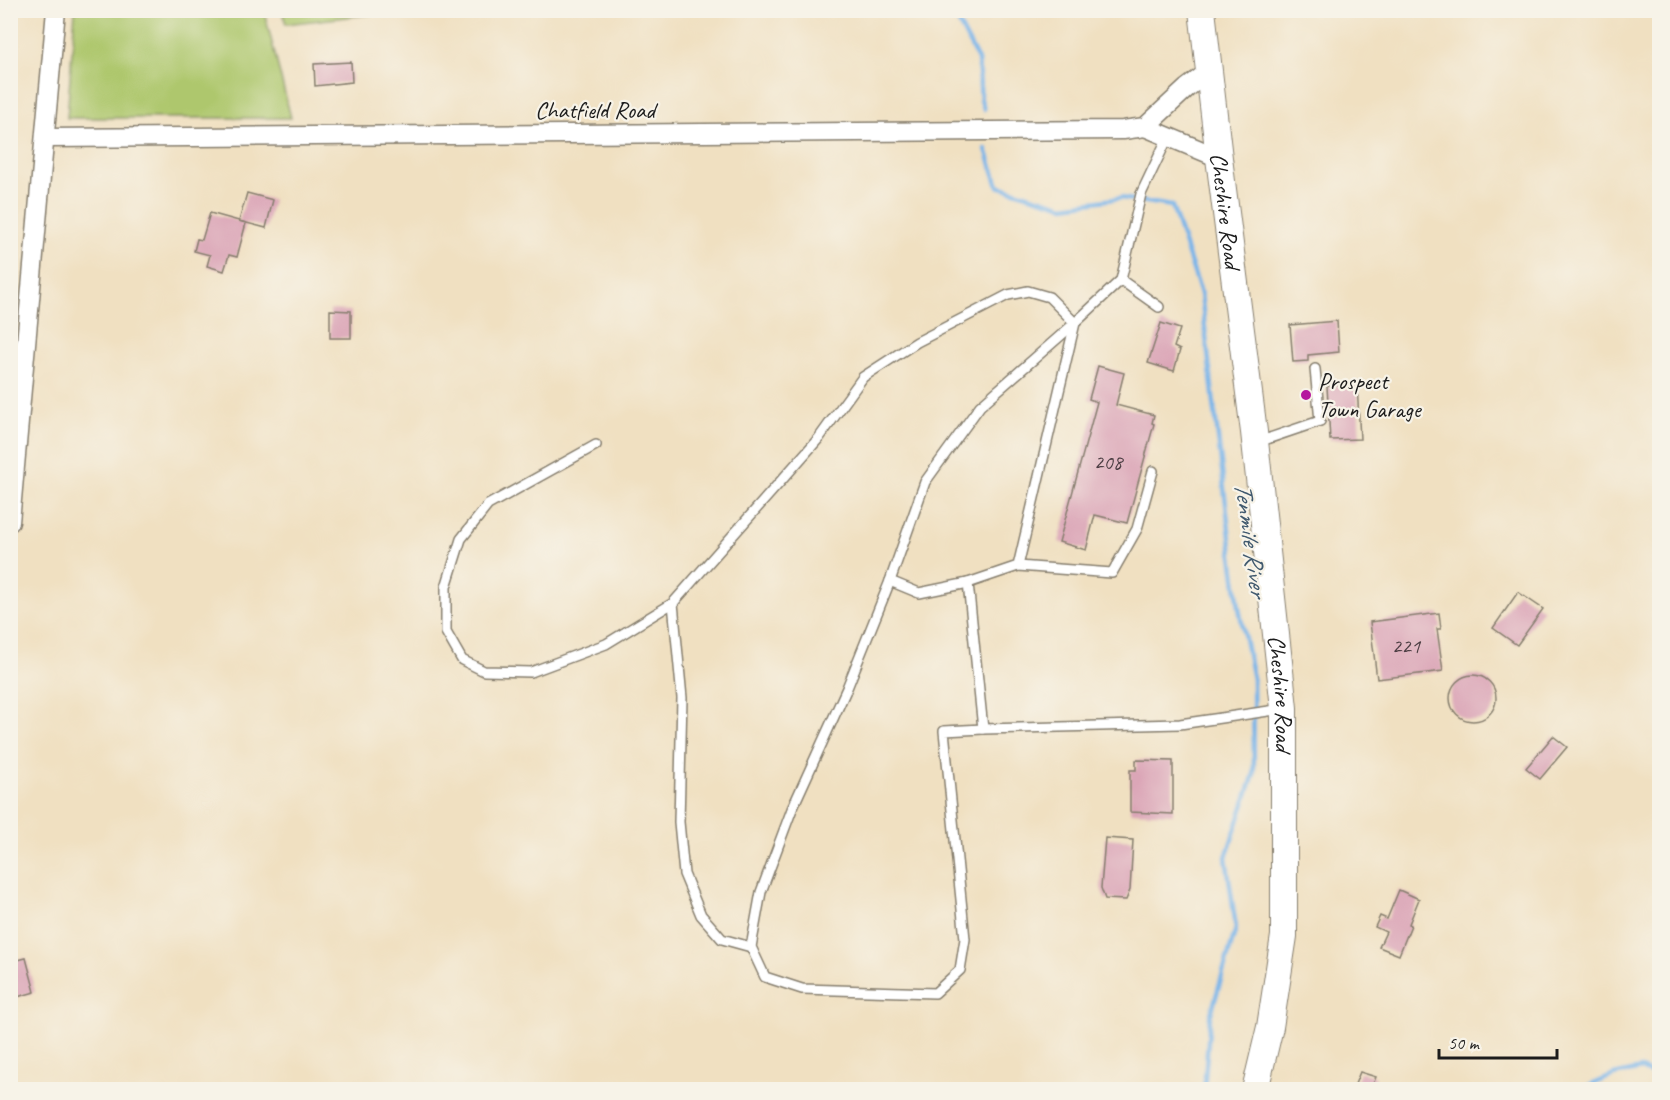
<svg xmlns="http://www.w3.org/2000/svg" width="1670" height="1100" font-family="Caveat,sans-serif">
	<rect width="100%" height="100%" fill="#f7f3e8"/>
	<filter id="ink" filterUnits="userSpaceOnUse"><feTurbulence type="fractalNoise" baseFrequency=".0167" numOctaves="2"/><feDisplacementMap in="SourceGraphic" scale="12" xChannelSelector="R" yChannelSelector="G"/><feConvolveMatrix kernelMatrix="1 2 1 2 8 2 1 2 1" color-interpolation-filters="sRGB"/></filter>
	<filter id="wash" filterUnits="userSpaceOnUse"><feTurbulence type="fractalNoise" baseFrequency=".008" numOctaves="4" result="noise"/><feDisplacementMap in="SourceGraphic" scale="24" xChannelSelector="R" yChannelSelector="G"/><feGaussianBlur stdDeviation="1.35" result="paint"/><feColorMatrix in="noise" values="0 0 0 0 0 0 0 0 0 0 0 0 0 0 0 0 0 1.4 0 .05"/><feComposite in="paint" operator="in"/></filter>
	<g filter="url(#wash)">
		<rect width="100%" height="100%" fill="#f0e0c1"/>
		<!-- green -->
		<g fill="#aec76d" stroke="#657244" stroke-width="1.5">
			<polygon points="75,11 264,11 291,118 67,118"/>
			<polygon points="282,11 282,10 400,11 286,24"/>
		</g>
		<g fill="none" stroke-linecap="round" stroke-linejoin="round">
			<!-- stream -->
			<g stroke="#77b4e9" stroke-width="4.5">
				<polyline points="952,10 978,60 981,100 984,109"/>
				<polyline points="986,149 998,186 1064,206 1121,198 1172,206 1201,294 1232,555 1239,608 1253,679 1254,774 1226,857 1236,928 1210,1017 1204,1090"/>
				<polyline points="1580,1090 1614,1075 1641,1069 1660,1078"/>
			</g>
		</g>
		<g id="blocks">
			<!-- building -->
			<g fill="#dba6b7">
				<polygon points="351,62 352,82 315,86 314,64"/>
				<polygon points="247,193 273,200 266,228 239,221"/>
				<polygon points="210,213 246,223 237,257 229,255 224,271 207,266 210,255 194,251 197,239 202,240"/>
				<polygon points="330,310 351,311 351,338 330,338"/>
				<polygon points="1337,321 1339,352 1308,355 1308,361 1293,362 1290,325"/>
				<polygon points="1161,323 1180,329 1174,347 1180,350 1174,371 1148,363"/>
				<polygon points="1098,366 1124,373 1116,405 1154,415 1152,423 1154,424 1127,523 1095,515 1086,550 1059,542 1097,402 1089,399"/>
				<polygon points="1357,384 1360,439 1330,440 1327,386"/>
				<polygon points="1518,592 1543,609 1517,645 1493,628"/>
				<polygon points="1439,613 1441,629 1437,629 1443,671 1377,679 1370,622"/>
				<circle cx="1473" cy="698" r="23"/>
				<polygon points="1553,736 1567,747 1540,779 1526,768"/>
				<polygon points="1136,760 1173,761 1173,814 1130,812 1130,770 1136,770"/>
				<polygon points="1105,838 1133,840 1130,890 1126,900 1105,899 1101,888"/>
				<polygon points="1399,890 1419,899 1409,924 1411,925 1399,955 1379,947 1386,932 1375,927 1380,916 1387,919"/>
				<polygon points="26,958 35,992 10,999 10,962"/>
				<polygon points="1360,1072 1376,1077 1371,1089 1353,1089"/>
			</g>
		</g>
	</g>
	<g filter="url(#ink)">
		<use href="#blocks" fill-opacity="0" stroke="#867e6e" stroke-width="1.5"/>
		<g fill="none" stroke-linecap="round" stroke-linejoin="round">
			<!-- lane casing -->
			<g stroke="#867e6e" stroke-width="12">
				<g id="lane">
					<polyline points="1169,135 1141,194 1121,280 1075,323 1018,566 968,583 983,729 1180,724 1282,709"/>
					<polyline points="1121,280 1159,307"/>
					<polyline points="1258,442 1320,421 1315,369"/>
					<polyline points="596,445 488,505 461,539 446,587 446,632 462,660 484,671 531,672 606,644 673,603 819,438 863,377 917,342 1008,295 1028,291 1049,297 1075,323 980,406 925,482 890,581 847,688 792,809 761,892 751,947 765,977 802,989 935,993 960,970 965,939 944,731 983,729"/>
					<polyline points="1018,566 1112,573 1137,529 1153,471"/>
					<polyline points="890,581 919,593 968,583"/>
					<polyline points="673,603 682,698 679,822 684,874 701,915 722,939 751,947"/>
				</g>
			</g>
			<!-- street casing -->
			<g stroke="#867e6e" stroke-width="21">
				<g id="street">
					<polyline points="1145,127 1219,158"/>
					<polyline points="45,138 1123,130 1145,127 1187,88 1208,72"/>
					<polyline points="10,522 56,10"/>
				</g>
			</g>
			<!-- secondary casing -->
			<g stroke="#867e6e" stroke-width="28">
				<g id="secondary">
					<path id="s1" d="M1202,10L1219,158L1254,432L1284,708V936L1270,1027L1255,1090"/>
				</g>
			</g>
			<!-- lane -->
			<use href="#lane" stroke="#fff" stroke-width="9"/>
			<!-- street -->
			<use href="#street" stroke="#fff" stroke-width="18"/>
			<!-- secondary -->
			<use href="#secondary" stroke="#fff" stroke-width="26"/>
		</g>
	</g>
	<!-- markers -->
	<circle fill="#b5179e" stroke="#f7f3e8" stroke-width="2" cx="1306" cy="395" r="6"/>
	<g text-anchor="middle" dominant-baseline="central" stroke-width="4.5" stroke-linejoin="round" paint-order="stroke">
		<!-- number labels -->
		<g font-size="21" fill="#4c3e43">
			<text x="1108" y="462">208</text>
			<text x="1406" y="646">221</text>
		</g>
		<!-- street labels -->
		<g font-size="24" fill="#1c1c1c" stroke="#f7f3e8">
			<text x="595" y="110">Chatfield Road</text>
			<text stroke="none"><textPath href="#s1" startOffset="202">Cheshire Road</textPath></text>
			<text stroke="none"><textPath href="#s1" startOffset="688">Cheshire Road</textPath></text>
		</g>
		<!-- poi labels -->
		<g font-size="24" fill="#1c1c1c" stroke="#f7f3e8" text-anchor="start">
			<text x="1318" y="381">Prospect<tspan x="1318" dy="28">Town Garage</tspan></text>
		</g>
		<!-- water labels -->
		<g font-size="26" font-style="italic" fill="#40596e" stroke="#f7f3e8">
			<text transform="translate(1251 539) rotate(82)">Tenmile River</text>
		</g>
	</g>
	<!-- margin -->
	<rect width="1670" height="1100" fill="none" stroke="#f7f3e8" stroke-width="36"/>
	<!-- scale -->
	<path d="M1439 1049v9h118v-9" fill="none" stroke="#1c1c1c" stroke-width="3"/>
	<text x="1448" y="1049" font-size="18" fill="#1c1c1c" stroke="#f7f3e8" stroke-width="4.5" paint-order="stroke">50 m</text>
</svg>
